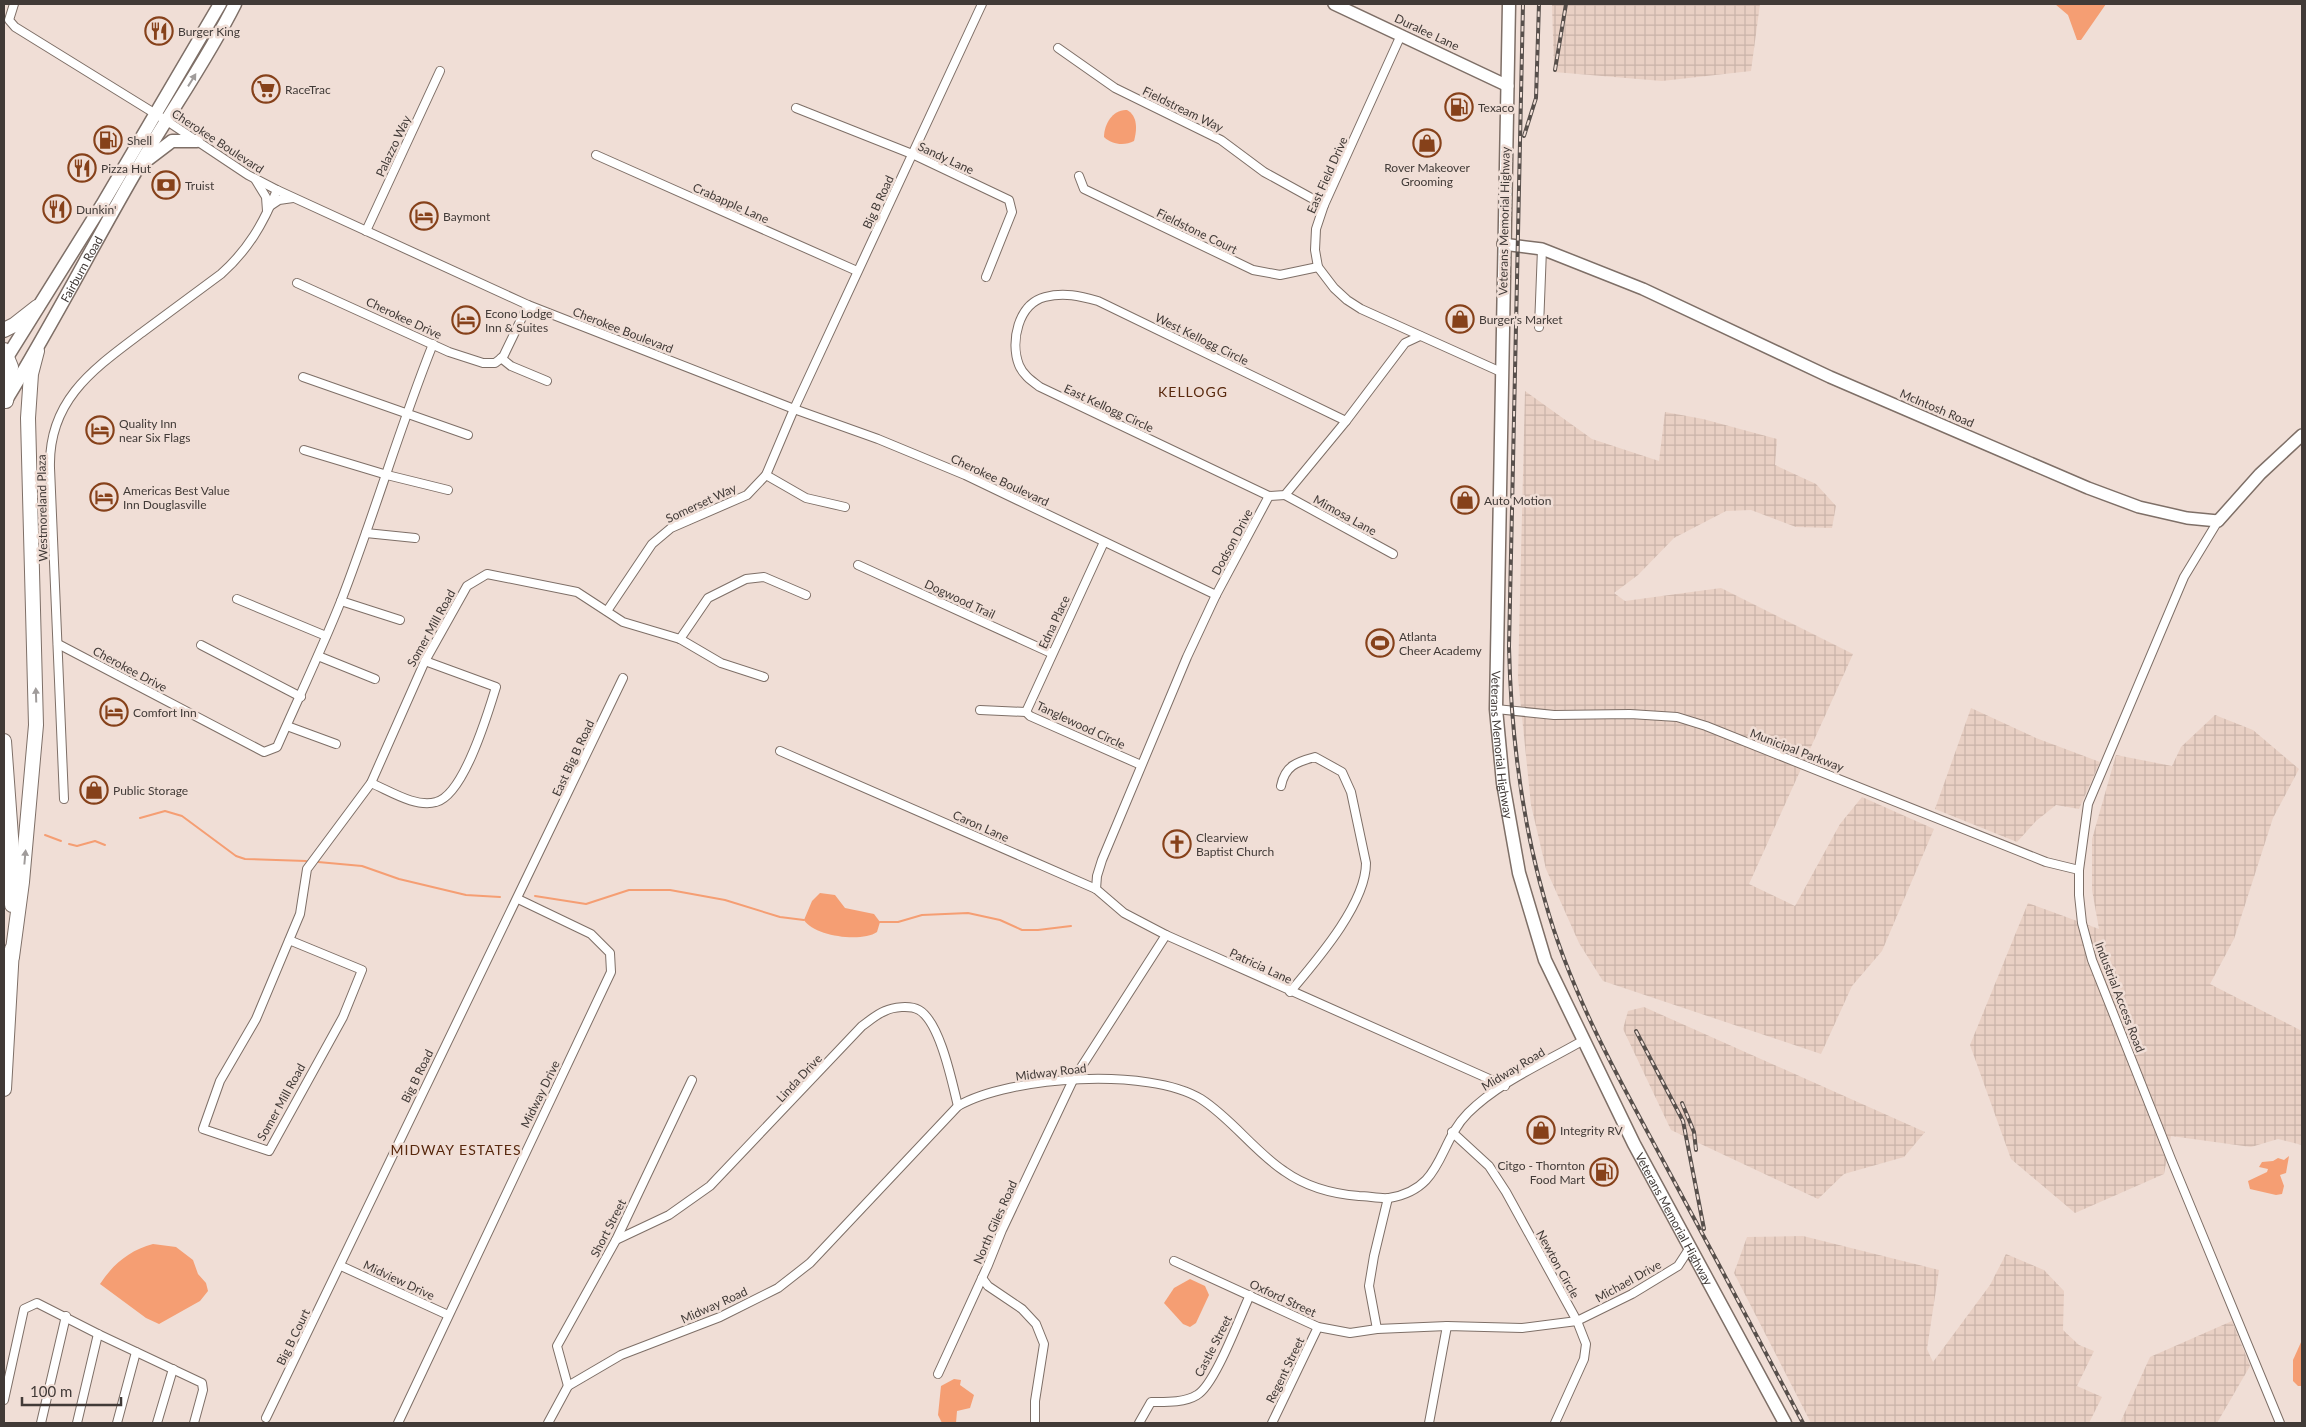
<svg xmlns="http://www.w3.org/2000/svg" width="2306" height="1427" font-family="Lato,sans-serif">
	<defs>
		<pattern id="industrial-grid" width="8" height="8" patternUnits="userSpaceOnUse" patternTransform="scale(1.25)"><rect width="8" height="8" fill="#e9d0c4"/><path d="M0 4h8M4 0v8" fill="none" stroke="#c9b3a9"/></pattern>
	</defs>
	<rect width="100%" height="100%" fill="#f0ded6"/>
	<!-- industrial -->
	<g fill="url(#industrial-grid)">
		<polygon points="1552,4 1760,4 1751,71 1662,81 1554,72"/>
		<polygon points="1525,391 1592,439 1659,461 1665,412 1703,419 1777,439 1775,465 1816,484 1836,506 1832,528 1796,527 1751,510 1726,511 1674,538 1638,575 1614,593 1625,601 1721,588 1853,654 1749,884 1795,906 1840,824 1862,797 1934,829 1882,951 1852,986 1821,1054 1603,981 1579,943 1546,869 1531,805 1518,678"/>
		<polygon points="1971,708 2036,738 2100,762 2079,809 2056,805 2036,821 2017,842 1935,809"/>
		<polygon points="2215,715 2253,730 2299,769 2273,818 2234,939 2210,984 2302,1031 2302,1145 2278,1139 2251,1147 2171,1136 2164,1174 2075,1213 2011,1159 1970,1045 2028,903 2099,929 2092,890 2092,839 2116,755 2172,766 2181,747"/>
		<polygon points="1644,1007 1925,1132 1904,1157 1844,1174 1818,1199 1671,1130 1623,1029 1628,1011"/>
		<polygon points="1803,1236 1939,1270 1927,1349 1933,1362 1990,1285 2006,1254 2044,1270 2064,1291 2063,1330 2079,1345 2094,1351 2077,1386 2102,1397 2089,1423 1811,1423 1734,1273 1747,1237"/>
		<polygon points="2232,1321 2250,1366 2217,1423 2120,1423 2150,1357"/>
	</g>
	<!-- water -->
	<g fill="#f59e73">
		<polygon points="2055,4 2106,4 2081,40 2077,40 2068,15"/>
		<path d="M1127,110C1138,116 1137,130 1134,141C1125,146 1112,145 1104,137C1104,124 1113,109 1127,110Z"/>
		<path d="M820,893L835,895L845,908L874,914L880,922L877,932C861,943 814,936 804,920L812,901Z"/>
		<polygon points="2289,1156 2286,1173 2280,1175 2284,1186 2282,1194 2276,1195 2250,1189 2248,1181 2267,1172 2268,1169 2259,1167 2262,1162 2273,1161 2278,1158 2284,1160"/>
		<path d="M153,1244L176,1247L193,1260L198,1274L206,1283L208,1291L200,1301L159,1324L146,1318L100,1284C113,1264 130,1250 153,1244Z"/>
		<polygon points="1190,1279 1205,1286 1209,1295 1196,1323 1190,1327 1183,1324 1164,1303 1174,1288"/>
		<polygon points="2302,1340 2302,1386 2298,1386 2293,1381 2293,1360"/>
		<polygon points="954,1379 961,1380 960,1385 974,1395 970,1408 957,1411 956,1423 942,1423 938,1415 941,1386"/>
	</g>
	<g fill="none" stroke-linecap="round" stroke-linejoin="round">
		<!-- stream -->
		<g stroke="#f59e73" stroke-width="2">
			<polyline points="140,818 165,811 182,816 236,856 245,859 306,861"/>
			<polyline points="45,835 61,841"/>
			<polyline points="69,844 77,846 95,841 105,845"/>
			<polyline points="318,862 362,866 399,879 466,895 500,897"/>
			<polyline points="535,896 586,904 629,890 670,890 725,900 780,917 804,920"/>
			<polyline points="880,922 898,922 922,915 968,913 1000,920 1022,930 1038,930 1071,926"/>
		</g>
		<!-- street casing -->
		<g stroke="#7e6f67" stroke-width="10">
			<g id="street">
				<polyline points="14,4 9,20 15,27 167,121 248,175 277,190 528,305 794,409 878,439 965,475 1216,595"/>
				<polyline points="1401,35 1324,205 1316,229 1315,250 1318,267 1334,288 1347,300 1361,309 1501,372"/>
				<polyline points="1058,48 1115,88 1221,140 1264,172 1324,205"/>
				<polyline points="796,108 912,154 1009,200 1012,212 986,277"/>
				<polyline points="596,155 857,271"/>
				<polyline points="1079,176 1084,189 1253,270 1280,275 1318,267"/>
				<polyline points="255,179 266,197 267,211"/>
				<polyline points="270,206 279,200 293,198"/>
				<polyline points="366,231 440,71"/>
				<polyline points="297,283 449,352 483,363 495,363 503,357 528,305"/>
				<polyline points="1539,327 1542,249"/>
				<polyline points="501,358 511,366 547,381"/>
				<polyline points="303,377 468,435"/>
				<polyline points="304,450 387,475 448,490"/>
				<polyline points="766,475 806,498 845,507"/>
				<polyline points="1285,495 1393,554"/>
				<path d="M1269,496L1040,387C1032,381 1023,375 1019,365C1010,342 1018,304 1045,297C1064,292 1080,296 1098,301L1346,421"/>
				<polyline points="2218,521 2184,577 2088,804 2079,870 2079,895 2082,923 2092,960 2171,1159 2280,1423"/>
				<polyline points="366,533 415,538"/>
				<polyline points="858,565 1051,653"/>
				<polyline points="237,599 326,636"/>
				<polyline points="341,601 400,620"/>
				<polyline points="607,611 652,544 671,528 747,495 766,475 794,409 982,4"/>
				<polyline points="680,639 708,598 746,579 764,577 806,595"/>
				<path d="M58,644L264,752L277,747C298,699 321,651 341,601C374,516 399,429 433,344"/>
				<polyline points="201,645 301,697"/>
				<polyline points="318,656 375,679"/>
				<polyline points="1496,709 1554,715 1630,714 1677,717 1706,726 2046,862 2079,870"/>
				<polyline points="980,710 1026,712 1030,716 1141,765"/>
				<polyline points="1026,712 1104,542"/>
				<polyline points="287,726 336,744"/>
				<polyline points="780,751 1096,889 1124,913 1166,935 1505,1086"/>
				<path d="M371,783C390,791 416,808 436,802C464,795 488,713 496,687L425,661"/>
				<path d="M1281,786C1285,766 1296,762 1315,757L1342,772L1351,792L1366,863C1366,904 1316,961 1290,992"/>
				<path d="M64,799L50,468C48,399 95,368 144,331C170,312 195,293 221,274C248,250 263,224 277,190"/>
				<polyline points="1096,889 1097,876 1102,860 1187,657 1216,595 1269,496 1285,495 1346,421 1405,343 1420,336"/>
				<polyline points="289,940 362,970 343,1017 269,1151 203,1129 220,1081 256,1019 300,914 307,869 371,783 425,661 467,586 487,574 577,592 623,622 680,639 721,663 764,677"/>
				<polyline points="1452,1132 1489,1166 1506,1192 1577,1321 1586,1344 1584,1359 1555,1423"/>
				<path d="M616,1240L669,1215L710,1186L862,1026C869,1021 877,1014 885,1011C893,1007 910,1005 919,1010C940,1022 952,1082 958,1106"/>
				<polyline points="1174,1261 1318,1327 1350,1333 1377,1329 1447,1326 1522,1328 1577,1321 1632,1294 1678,1266 1691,1246"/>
				<polyline points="341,1266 448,1315"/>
				<polyline points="982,1278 988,1286 1022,1309 1036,1324 1044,1344 1035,1401 1035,1423"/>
				<polyline points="1377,1329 1369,1286 1374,1256 1388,1198"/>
				<polyline points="938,1374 988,1265 1002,1230 1073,1080 1166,935"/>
				<polyline points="568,1386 557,1346 616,1240 692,1080"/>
				<polyline points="4,1400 24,1309 37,1303 98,1334 202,1383 203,1390 194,1423"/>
				<polyline points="266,1418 623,678"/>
				<polyline points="41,1423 66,1316"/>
				<polyline points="77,1423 98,1334"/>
				<polyline points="117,1423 136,1352"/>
				<polyline points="157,1423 173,1369"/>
				<polyline points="398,1423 611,972 610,953 591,934 518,899"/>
				<path d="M548,1423L568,1386L621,1355L720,1317L778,1288L810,1263L958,1106C1010,1076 1149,1067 1201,1099C1232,1119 1254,1151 1284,1171C1305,1186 1333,1194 1359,1196C1368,1196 1380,1199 1389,1198C1444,1189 1437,1144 1468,1113C1499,1082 1544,1063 1582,1041"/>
				<path d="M1139,1423L1151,1402C1165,1402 1184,1403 1197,1395C1215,1385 1240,1316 1250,1295"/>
				<polyline points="1272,1423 1318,1327"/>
				<polyline points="1429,1423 1447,1326"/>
			</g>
		</g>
		<!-- secondary casing -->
		<g stroke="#7e6f67" stroke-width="14">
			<g id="secondary">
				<polyline points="1334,4 1508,86"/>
				<polyline points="1503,244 1542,249 1643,289 1830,377 2088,488 2139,507 2187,518 2218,521 2260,474 2302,435"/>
			</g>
		</g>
		<!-- primary casing -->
		<g stroke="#7e6f67" stroke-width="15">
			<g id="primary">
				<path id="s1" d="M1509,4L1496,709L1503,783L1519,873L1545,960L1634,1144L1785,1423"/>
				<polyline points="147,160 172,141 197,141"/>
				<polyline points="4,362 102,205 220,4"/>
				<path id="s2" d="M6,400C59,314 104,223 156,137C183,93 212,50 235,4"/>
			</g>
		</g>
		<!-- highway casing -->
		<g stroke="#7e6f67" stroke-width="16">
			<g id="highway">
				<polyline points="4,330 14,325 37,307"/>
				<polyline points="4,350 11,367 6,401"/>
				<polyline points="4,741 12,850 12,905"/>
				<polyline points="12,957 22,882 36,725 28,418 31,374 37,351"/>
				<polyline points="4,1089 12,949"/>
			</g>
		</g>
		<!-- street -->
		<use href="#street" stroke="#fff" stroke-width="8"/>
		<!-- secondary -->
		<use href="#secondary" stroke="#fff" stroke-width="11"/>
		<!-- primary -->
		<use href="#primary" stroke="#fff" stroke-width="12"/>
		<!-- highway -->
		<use href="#highway" stroke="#fff" stroke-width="14"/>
		<!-- rail casing -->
		<g stroke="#574f4b" stroke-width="4">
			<g id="rail">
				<path d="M1523,4L1509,647C1511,734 1521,817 1545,901C1570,991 1616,1074 1660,1155C1708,1244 1756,1334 1803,1423"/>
				<polyline points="1555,70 1566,4"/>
				<polyline points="1524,136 1536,98 1539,4"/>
				<polyline points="1636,1031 1683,1121 1704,1229"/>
				<polyline points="1682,1103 1694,1132 1696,1150"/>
			</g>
		</g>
		<!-- rail -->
		<use href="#rail" stroke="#f0ded6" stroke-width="2" stroke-dasharray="5.5" stroke-linecap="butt"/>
	</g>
	<!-- one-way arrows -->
	<defs><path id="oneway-solid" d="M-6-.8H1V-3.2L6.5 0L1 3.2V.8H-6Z" transform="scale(1.25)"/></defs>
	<g fill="#a09c9b">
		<use href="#oneway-solid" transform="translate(192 80) rotate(-58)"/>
		<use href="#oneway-solid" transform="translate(36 695) rotate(-92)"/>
		<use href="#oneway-solid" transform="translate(25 857) rotate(-85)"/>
	</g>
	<!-- icons -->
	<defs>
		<g id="restaurant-ring" transform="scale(1.4375)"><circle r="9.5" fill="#f0ded6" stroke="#86411a" stroke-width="1.5"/><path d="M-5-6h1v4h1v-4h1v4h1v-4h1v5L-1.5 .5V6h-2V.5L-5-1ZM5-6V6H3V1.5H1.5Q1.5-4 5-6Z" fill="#86411a"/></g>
		<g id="supermarket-ring" transform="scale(1.4375)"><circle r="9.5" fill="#f0ded6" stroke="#86411a" stroke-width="1.5"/><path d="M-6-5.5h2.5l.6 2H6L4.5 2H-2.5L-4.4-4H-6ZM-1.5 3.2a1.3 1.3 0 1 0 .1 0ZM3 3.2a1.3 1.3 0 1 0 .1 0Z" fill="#86411a"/></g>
		<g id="fuel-ring" transform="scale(1.4375)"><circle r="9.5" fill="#f0ded6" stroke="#86411a" stroke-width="1.5"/><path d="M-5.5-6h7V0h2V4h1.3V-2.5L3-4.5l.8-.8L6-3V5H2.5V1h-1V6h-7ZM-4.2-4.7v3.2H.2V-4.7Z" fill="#86411a"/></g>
		<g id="shop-ring" transform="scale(1.4375)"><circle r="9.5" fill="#f0ded6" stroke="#86411a" stroke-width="1.5"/><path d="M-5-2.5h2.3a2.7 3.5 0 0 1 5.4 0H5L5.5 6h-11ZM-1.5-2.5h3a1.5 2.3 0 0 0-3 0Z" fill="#86411a"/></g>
		<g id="bank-ring" transform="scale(1.4375)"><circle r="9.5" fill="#f0ded6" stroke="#86411a" stroke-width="1.5"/><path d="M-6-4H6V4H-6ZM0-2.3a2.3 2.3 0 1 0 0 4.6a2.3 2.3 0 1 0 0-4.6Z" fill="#86411a"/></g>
		<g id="hotel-ring" transform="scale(1.4375)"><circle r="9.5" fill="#f0ded6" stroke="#86411a" stroke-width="1.5"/><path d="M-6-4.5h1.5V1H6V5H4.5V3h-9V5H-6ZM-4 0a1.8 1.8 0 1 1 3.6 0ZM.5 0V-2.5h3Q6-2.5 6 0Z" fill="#86411a"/></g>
		<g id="stadium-ring" transform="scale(1.4375)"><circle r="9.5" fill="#f0ded6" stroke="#86411a" stroke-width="1.5"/><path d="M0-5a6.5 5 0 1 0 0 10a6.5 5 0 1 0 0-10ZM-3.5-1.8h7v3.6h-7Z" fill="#86411a"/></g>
		<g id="church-ring" transform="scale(1.4375)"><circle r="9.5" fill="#f0ded6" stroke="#86411a" stroke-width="1.5"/><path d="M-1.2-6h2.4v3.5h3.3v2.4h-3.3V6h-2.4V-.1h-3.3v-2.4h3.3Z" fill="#86411a"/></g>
	</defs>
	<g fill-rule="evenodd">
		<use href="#restaurant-ring" x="159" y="31"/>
		<use href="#supermarket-ring" x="266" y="89"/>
		<use href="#fuel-ring" x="1459" y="107"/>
		<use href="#fuel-ring" x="108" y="140"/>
		<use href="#shop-ring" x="1427" y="143"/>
		<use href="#restaurant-ring" x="82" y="168"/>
		<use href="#bank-ring" x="166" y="185"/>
		<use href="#restaurant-ring" x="57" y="209"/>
		<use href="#hotel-ring" x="424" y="216"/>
		<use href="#shop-ring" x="1460" y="319"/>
		<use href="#hotel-ring" x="466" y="320"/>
		<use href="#hotel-ring" x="100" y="430"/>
		<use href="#hotel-ring" x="104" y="497"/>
		<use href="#shop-ring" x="1465" y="500"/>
		<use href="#stadium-ring" x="1380" y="643"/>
		<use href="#hotel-ring" x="114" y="712"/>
		<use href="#shop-ring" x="94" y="790"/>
		<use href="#church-ring" x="1177" y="844"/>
		<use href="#shop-ring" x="1541" y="1130"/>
		<use href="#fuel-ring" x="1604" y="1172"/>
	</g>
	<g text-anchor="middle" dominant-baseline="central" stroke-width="5" stroke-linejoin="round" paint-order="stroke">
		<!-- poi labels -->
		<g font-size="12" fill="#413a37" stroke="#f0ded6" text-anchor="start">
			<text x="178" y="31">Burger King</text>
			<text x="285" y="89">RaceTrac</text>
			<text x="1478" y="107">Texaco</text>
			<text x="127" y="140">Shell</text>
			<text x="1427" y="167" text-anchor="middle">Rover Makeover<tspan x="1427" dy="14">Grooming</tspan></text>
			<text x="101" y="168">Pizza Hut</text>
			<text x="185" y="185">Truist</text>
			<text x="76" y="209">Dunkin'</text>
			<text x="443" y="216">Baymont</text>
			<text x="485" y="313">Econo Lodge<tspan x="485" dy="14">Inn &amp; Suites</tspan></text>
			<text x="1479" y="319">Burger's Market</text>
			<text x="119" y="423">Quality Inn<tspan x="119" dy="14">near Six Flags</tspan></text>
			<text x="123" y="490">Americas Best Value<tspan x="123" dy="14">Inn Douglasville</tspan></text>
			<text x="1484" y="500">Auto Motion</text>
			<text x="1399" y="636">Atlanta<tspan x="1399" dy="14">Cheer Academy</tspan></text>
			<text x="133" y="712">Comfort Inn</text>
			<text x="113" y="790">Public Storage</text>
			<text x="1196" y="837">Clearview<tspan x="1196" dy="14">Baptist Church</tspan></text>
			<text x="1560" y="1130">Integrity RV</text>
			<text x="1585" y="1165" text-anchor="end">Citgo - Thornton<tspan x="1585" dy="14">Food Mart</tspan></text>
		</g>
		<!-- street labels -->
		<g font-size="12" fill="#413a37" stroke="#f0ded6">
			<text transform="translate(1427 32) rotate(25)">Duralee Lane</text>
			<text transform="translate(1183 109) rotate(26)">Fieldstream Way</text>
			<text transform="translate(218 141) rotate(33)">Cherokee Boulevard</text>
			<text transform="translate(393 146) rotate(-65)">Palazzo Way</text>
			<text transform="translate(946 158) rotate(25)">Sandy Lane</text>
			<text transform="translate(1327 175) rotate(-66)">East Field Drive</text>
			<text transform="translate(878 202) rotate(-65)">Big B Road</text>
			<text transform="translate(731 203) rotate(24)">Crabapple Lane</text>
			<text transform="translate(1504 221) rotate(-89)">Veterans Memorial Highway</text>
			<text transform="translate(1197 231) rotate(26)">Fieldstone Court</text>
			<text stroke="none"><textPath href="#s2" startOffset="151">Fairburn Road</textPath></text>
			<text transform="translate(404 318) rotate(25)">Cherokee Drive</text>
			<text transform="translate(623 330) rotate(21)">Cherokee Boulevard</text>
			<text transform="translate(1202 339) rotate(26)">West Kellogg Circle</text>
			<text transform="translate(1109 408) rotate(25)">East Kellogg Circle</text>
			<text transform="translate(1937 408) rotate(23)">McIntosh Road</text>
			<text transform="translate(1000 480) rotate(25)">Cherokee Boulevard</text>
			<text transform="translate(701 503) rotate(-25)">Somerset Way</text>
			<text transform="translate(42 508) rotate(-91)">Westmoreland Plaza</text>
			<text transform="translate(1345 515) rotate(29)">Mimosa Lane</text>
			<text transform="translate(1232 542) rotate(-62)">Dodson Drive</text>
			<text transform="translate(960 599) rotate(25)">Dogwood Trail</text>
			<text transform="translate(1054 622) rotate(-65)">Edna Place</text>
			<text transform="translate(431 628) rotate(-61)">Somer Mill Road</text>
			<text transform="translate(130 669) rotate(28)">Cherokee Drive</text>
			<text transform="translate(1081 725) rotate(25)">Tanglewood Circle</text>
			<text stroke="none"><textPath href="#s1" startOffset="741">Veterans Memorial Highway</textPath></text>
			<text transform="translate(1797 750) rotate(21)">Municipal Parkway</text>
			<text transform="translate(573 758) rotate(-65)">East Big B Road</text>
			<text transform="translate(981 826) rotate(24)">Caron Lane</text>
			<text transform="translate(1261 966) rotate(25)">Patricia Lane</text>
			<text transform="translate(2120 997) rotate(69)">Industrial Access Road</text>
			<text transform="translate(1513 1069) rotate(-31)">Midway Road</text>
			<text transform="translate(1051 1072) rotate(-7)">Midway Road</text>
			<text transform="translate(417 1076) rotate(-64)">Big B Road</text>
			<text transform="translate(799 1078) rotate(-47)">Linda Drive</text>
			<text transform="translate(540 1094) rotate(-64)">Midway Drive</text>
			<text transform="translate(281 1102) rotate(-61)">Somer Mill Road</text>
			<text stroke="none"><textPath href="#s1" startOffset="1251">Veterans Memorial Highway</textPath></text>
			<text transform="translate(995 1222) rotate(-66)">North Giles Road</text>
			<text transform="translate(608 1228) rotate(-63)">Short Street</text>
			<text transform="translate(1558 1264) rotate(61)">Newton Circle</text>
			<text transform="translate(399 1280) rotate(25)">Midview Drive</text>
			<text transform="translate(1628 1281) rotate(-29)">Michael Drive</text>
			<text transform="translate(1283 1298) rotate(25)">Oxford Street</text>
			<text transform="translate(714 1305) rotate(-24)">Midway Road</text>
			<text transform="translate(293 1337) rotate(-64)">Big B Court</text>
			<text transform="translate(1213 1346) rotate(-63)">Castle Street</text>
			<text transform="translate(1285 1370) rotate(-64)">Regent Street</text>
		</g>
		<!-- neighbourhood labels -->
		<g font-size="14" letter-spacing="1" fill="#58280d" stroke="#f0ded6">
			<text x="1193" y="391">KELLOGG</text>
			<text x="456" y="1149">MIDWAY ESTATES</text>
		</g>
	</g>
	<!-- border -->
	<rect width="2306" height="1427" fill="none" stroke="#413a37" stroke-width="10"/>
	<!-- scale -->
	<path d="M22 1397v8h99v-8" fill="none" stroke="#413a37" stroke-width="2.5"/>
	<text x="30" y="1397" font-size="15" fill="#413a37" stroke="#f0ded6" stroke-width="4" paint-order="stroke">100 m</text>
</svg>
